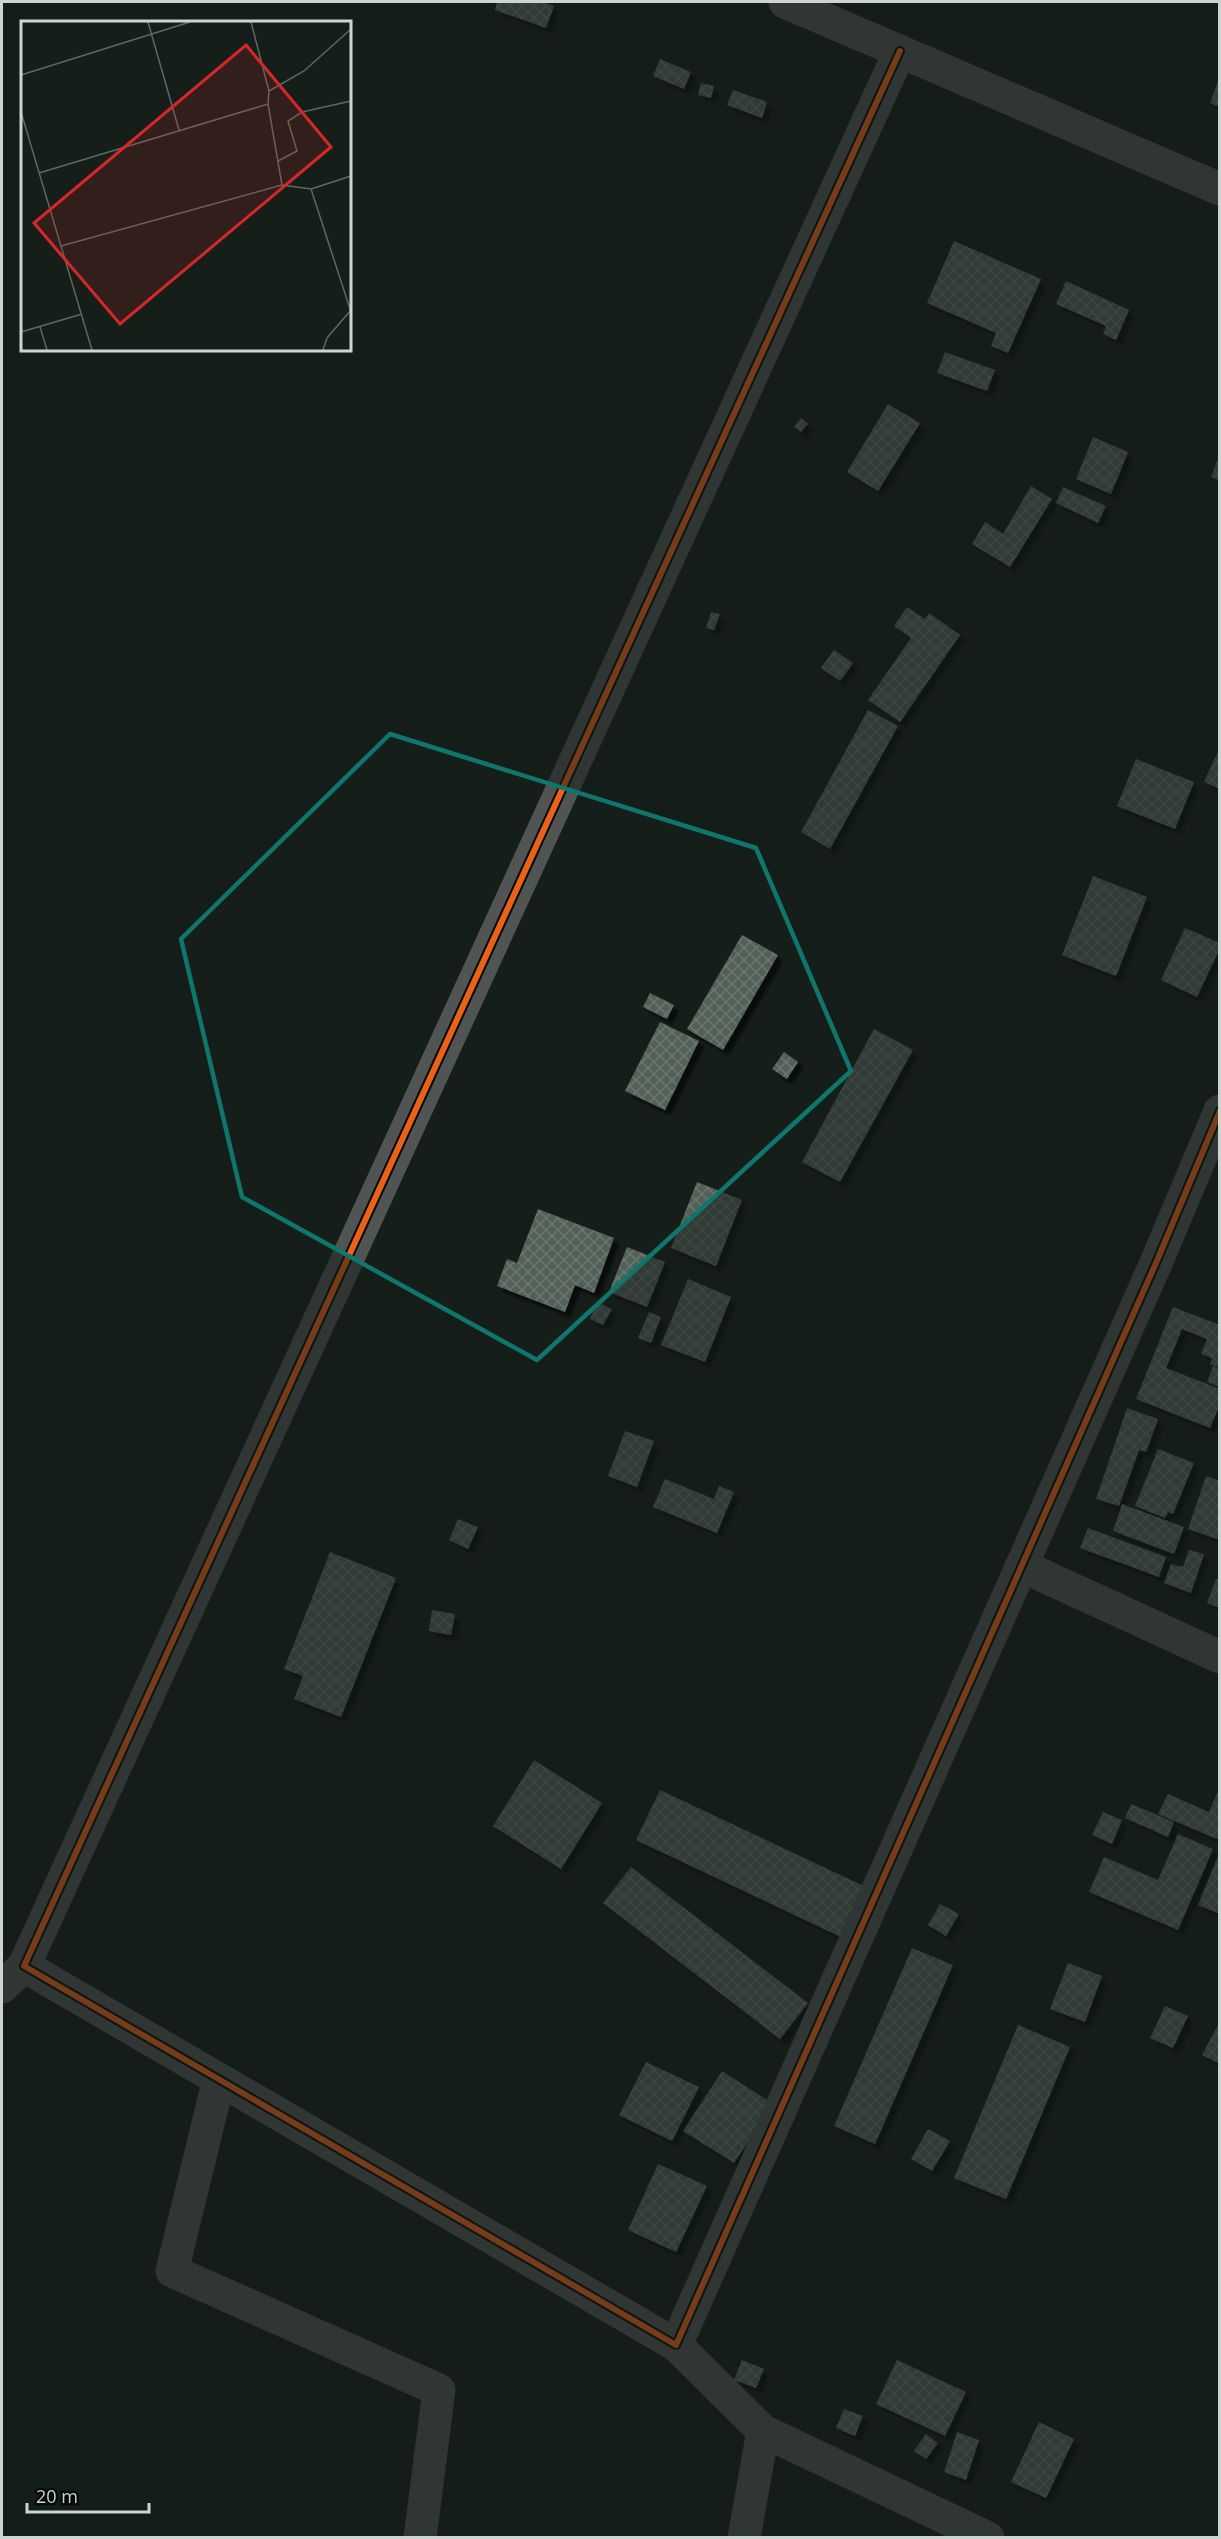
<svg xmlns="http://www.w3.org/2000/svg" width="1221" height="2539" font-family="'Open Sans',sans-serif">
	<defs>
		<pattern id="building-cross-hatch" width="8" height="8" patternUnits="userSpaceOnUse" patternTransform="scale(1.5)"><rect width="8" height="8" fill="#526159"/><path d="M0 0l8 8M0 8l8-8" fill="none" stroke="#6a7770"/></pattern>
		<filter id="shadow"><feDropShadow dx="5.5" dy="5.5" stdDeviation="1.5" flood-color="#0009"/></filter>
	</defs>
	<rect width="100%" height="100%" fill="#161e1a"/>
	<!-- building -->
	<g fill="url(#building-cross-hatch)" filter="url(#shadow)">
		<polygon points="497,2 542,2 554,6 546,28 495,10"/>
		<polygon points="660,59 691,72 684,89 653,76"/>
		<polygon points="1219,78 1220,79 1220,107 1210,103"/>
		<polygon points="701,83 714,86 711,98 698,95"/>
		<polygon points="733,90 767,102 762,118 727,105"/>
		<polygon points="954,241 1041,279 1008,353 991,346 996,333 927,303"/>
		<polygon points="1066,281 1129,310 1116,340 1103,334 1106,326 1056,304"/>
		<polygon points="945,352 995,370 987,391 937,373"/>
		<polygon points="888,404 920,423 878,491 847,472"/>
		<polygon points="801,418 808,424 801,432 794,427"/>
		<polygon points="1093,437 1128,452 1111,494 1076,479"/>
		<polygon points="1219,456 1220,456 1220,481 1211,477"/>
		<polygon points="1031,486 1052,499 1010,567 972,544 985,522 1003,534"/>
		<polygon points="1063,487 1106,506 1098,523 1056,503"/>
		<polygon points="907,607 925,619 929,613 960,635 900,722 868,700 911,638 894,626"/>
		<polygon points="711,612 720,614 714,630 706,628"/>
		<polygon points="834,650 853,663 840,681 821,668"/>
		<polygon points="868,710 898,726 830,849 801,832"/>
		<polygon points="1220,747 1220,789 1204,782"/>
		<polygon points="1136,759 1194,782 1175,829 1117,806"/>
		<polygon points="1093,876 1147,897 1116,976 1062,955"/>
		<polygon points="1185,928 1220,943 1220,948 1197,997 1161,980"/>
		<polygon points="742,935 778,955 723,1050 687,1029"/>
		<polygon points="650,993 674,1005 667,1019 643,1007"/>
		<polygon points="660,1022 699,1041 665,1110 625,1091"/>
		<polygon points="874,1029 913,1050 840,1182 802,1162"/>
		<polygon points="784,1052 798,1062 787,1079 772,1069"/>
		<polygon points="697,1182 742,1200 716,1266 671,1248"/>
		<polygon points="538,1209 614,1238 594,1293 575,1285 565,1312 497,1286 507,1259 517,1263"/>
		<polygon points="627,1247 665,1262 647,1307 609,1292"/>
		<polygon points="688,1279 731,1297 705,1362 661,1345"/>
		<polygon points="597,1302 612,1309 603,1325 590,1319"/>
		<polygon points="1173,1307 1220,1325 1220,1368 1210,1364 1212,1358 1201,1354 1207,1339 1182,1329 1166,1368 1220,1389 1220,1404 1210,1428 1136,1399"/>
		<polygon points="649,1312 661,1317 651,1343 638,1338"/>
		<polygon points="1213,1366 1220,1369 1220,1387 1207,1382"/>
		<polygon points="1127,1408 1158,1419 1146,1452 1139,1450 1119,1506 1096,1499"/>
		<polygon points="625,1431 654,1441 637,1487 608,1476"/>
		<polygon points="1158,1449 1194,1463 1173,1514 1168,1512 1165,1518 1135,1506"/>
		<polygon points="1206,1476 1220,1481 1220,1540 1188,1529"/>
		<polygon points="665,1479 714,1499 719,1486 734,1492 717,1533 653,1507"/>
		<polygon points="1122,1504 1184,1527 1174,1554 1113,1531"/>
		<polygon points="458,1519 478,1527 468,1549 449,1540"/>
		<polygon points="1088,1528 1166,1557 1159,1577 1080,1548"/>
		<polygon points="1189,1550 1204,1554 1191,1593 1164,1583 1171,1564 1183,1567"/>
		<polygon points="330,1552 396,1578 341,1717 294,1699 303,1676 284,1669"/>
		<polygon points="1216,1579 1220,1580 1220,1608 1207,1603"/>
		<polygon points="432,1610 455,1614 451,1635 429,1631"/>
		<polygon points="534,1760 602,1803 561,1869 493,1826"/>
		<polygon points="1220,1787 1220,1834 1217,1839 1158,1814 1168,1794 1209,1812"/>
		<polygon points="660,1790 866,1887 843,1938 636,1840"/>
		<polygon points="1131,1804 1174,1822 1168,1837 1125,1818"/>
		<polygon points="1103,1812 1122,1820 1112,1844 1092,1835"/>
		<polygon points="1178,1834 1213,1849 1178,1930 1089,1892 1104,1857 1158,1880"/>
		<polygon points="1219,1854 1220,1854 1220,1914 1198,1905"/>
		<polygon points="631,1867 808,2003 780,2039 603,1903"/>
		<polygon points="940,1904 959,1914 946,1936 928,1925"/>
		<polygon points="912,1948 953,1965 875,2144 834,2126"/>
		<polygon points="1068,1963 1102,1976 1085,2022 1050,2009"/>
		<polygon points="1165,2006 1188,2016 1173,2048 1150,2038"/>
		<polygon points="1018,2025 1070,2047 1006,2199 954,2178"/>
		<polygon points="1218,2025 1220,2026 1220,2064 1202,2055"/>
		<polygon points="646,2062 699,2087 672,2141 619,2115"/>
		<polygon points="722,2071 773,2104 734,2163 683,2131"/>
		<polygon points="928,2129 950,2141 932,2171 911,2159"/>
		<polygon points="658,2164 707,2186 676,2252 628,2230"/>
		<polygon points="742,2360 764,2369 756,2388 734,2380"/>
		<polygon points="897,2360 966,2392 945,2436 876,2404"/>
		<polygon points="844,2409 863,2416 855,2436 836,2428"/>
		<polygon points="1039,2422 1074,2439 1046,2498 1011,2482"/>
		<polygon points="957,2432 979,2440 966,2480 944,2472"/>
		<polygon points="926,2434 938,2443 926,2459 914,2451"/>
	</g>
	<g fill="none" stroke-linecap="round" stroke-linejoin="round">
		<!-- minor -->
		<g stroke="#505452" stroke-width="33">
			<polyline points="900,51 24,1966 676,2345 1156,1263 1220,1111"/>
			<polyline points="1022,1566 1220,1657"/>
			<polyline points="2,1987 24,1966"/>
			<polyline points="219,2079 172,2271 439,2390 420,2538"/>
			<polyline points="676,2345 763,2431 988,2538"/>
			<polyline points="744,2538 763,2431"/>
		</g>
		<!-- tertiary -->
		<polyline stroke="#505452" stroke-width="33" points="785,2 1220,189"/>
		<!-- cycleway casing -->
		<g stroke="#050906" stroke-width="10">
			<polyline id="cycleway" points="900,51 24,1966 676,2345 1156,1263 1220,1111"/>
		</g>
		<!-- cycleway -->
		<use href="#cycleway" stroke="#ea6118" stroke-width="6"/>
	</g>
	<!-- marked area -->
	<path d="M0 0H1221V2539H0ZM390,734L756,848L851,1071L537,1360L242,1197L181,939Z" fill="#161e1a" fill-opacity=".55" fill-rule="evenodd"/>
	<path fill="none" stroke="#0f766e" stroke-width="4.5" stroke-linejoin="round" d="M390,734L756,848L851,1071L537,1360L242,1197L181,939Z"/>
	<!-- overview -->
	<g transform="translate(21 21)">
		<rect width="330" height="330" fill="#161e1a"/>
		<path fill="none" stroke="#5f6763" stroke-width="1.5" d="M127,1L158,109M230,1L248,70L247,83M0,54L169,1M248,70L283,50L330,8M0,91L71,329M257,140L276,130L267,100L281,91L330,80M18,152L247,83L261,164L40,225M261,164L290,168L330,291M290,168L330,155M19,306L26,329M0,311L61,293M302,329L306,317L330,289"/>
		<path fill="#d62828" fill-opacity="0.15" stroke="#d62828" stroke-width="3" d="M225,24L310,126L99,303L13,202Z"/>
		<rect width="330" height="330" fill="none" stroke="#cdd5d0" stroke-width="3"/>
	</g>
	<!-- border -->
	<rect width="1221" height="2539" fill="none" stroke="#cdd5d0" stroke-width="6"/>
	<!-- scale -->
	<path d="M27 2503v9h122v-9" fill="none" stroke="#cdd5d0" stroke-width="3"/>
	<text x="36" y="2503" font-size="18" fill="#cdd5d0" stroke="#050906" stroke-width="4.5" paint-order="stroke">20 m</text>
</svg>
